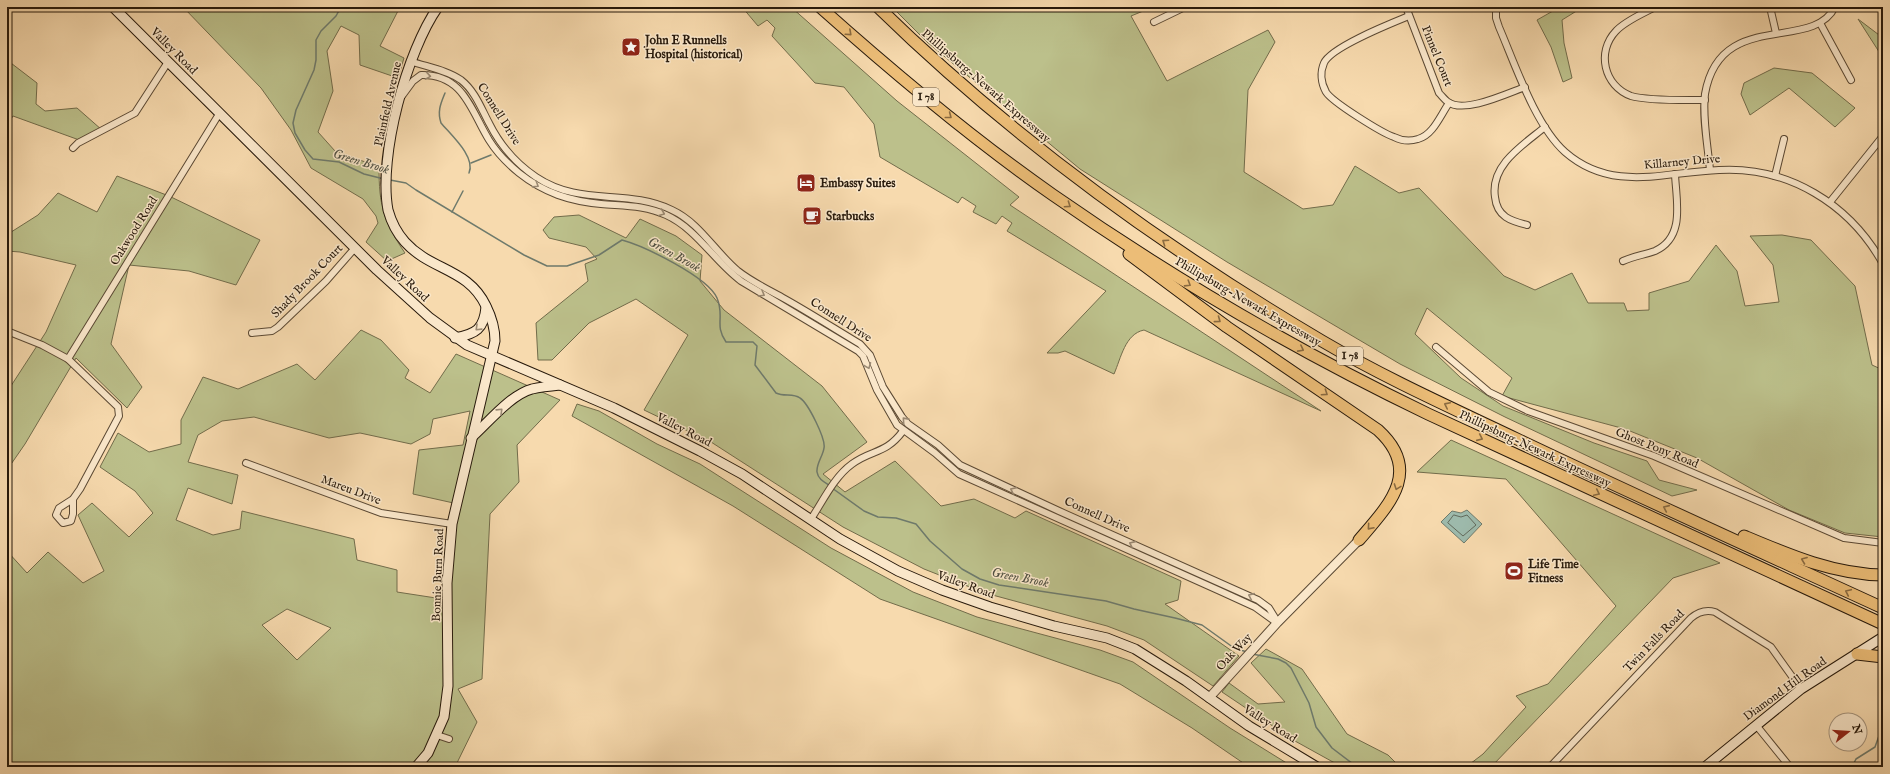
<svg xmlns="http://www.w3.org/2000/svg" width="1890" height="774" font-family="'IM FELL English',serif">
	<rect width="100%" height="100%" fill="#f7daae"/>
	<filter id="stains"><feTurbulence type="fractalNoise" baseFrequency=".005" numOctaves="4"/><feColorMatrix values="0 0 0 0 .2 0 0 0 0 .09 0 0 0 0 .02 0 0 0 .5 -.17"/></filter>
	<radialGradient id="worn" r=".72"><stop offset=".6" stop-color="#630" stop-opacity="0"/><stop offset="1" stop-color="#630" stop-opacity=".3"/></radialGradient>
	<!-- green -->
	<g fill="#bcc08b" stroke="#726c4b" fill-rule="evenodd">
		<path d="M183,7H400L380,46L404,58L398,78L360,65L359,35L341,26L327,51L333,91L318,132L335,151L379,167C379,205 383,221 405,253L387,261L366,242L378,223L376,216L363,199L311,168L291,130L261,88Z"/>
		<path d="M742,7H791L897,101L1019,197L1010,205L1321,411L1144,330C1125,334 1121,358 1114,374L1065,351L1058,353H1047L1106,291L1007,231L1012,223L1002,216L996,224L973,212L976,206L962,197L958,203L880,157L874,124L844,87L815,83L772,36L775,28L767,20L758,26Z"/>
		<polygon points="892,7 1153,7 1131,16 1167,81 1268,30 1275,42 1248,90 1244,172 1303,209 1333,205 1355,166 1399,193 1419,188 1504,276 1535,290 1572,273 1588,303 1624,303 1627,311 1649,310 1649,293 1689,281 1716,245 1737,271 1745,306 1779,302 1773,265 1750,236 1782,235 1811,240 1855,286 1872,365 1883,370 1883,537 1845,533 1789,510 1697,458 1625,429 1502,396 1512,378 1427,308 1415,334 1461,378 1503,406 1594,443 1647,461 1659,480 1697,490 1672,496 1505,417 1400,364 1227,262 1080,169 927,42"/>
		<polygon points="1560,7 1583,7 1562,20 1564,43 1572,78 1563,82 1551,47 1537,20"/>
		<polygon points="1858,19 1883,38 1883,58"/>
		<polygon points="7,60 37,83 36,104 45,111 77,108 102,130 82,141 13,116 7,125"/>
		<polygon points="1774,68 1812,73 1855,108 1835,127 1789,88 1750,115 1741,94 1744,83"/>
		<polygon points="117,176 169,196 260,240 236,285 189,271 129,265 111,344 142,387 127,408 76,358 25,444 7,470 7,392 46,332 76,265 20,252 7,251 7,233 8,234 38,215 58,193 97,212"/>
		<polygon points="579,215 626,238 640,219 676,236 702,255 700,281 724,310 822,386 867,442 823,474 845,492 895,461 941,506 974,499 1015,518 1026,511 1181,581 1178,600 1165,604 1239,656 1213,686 1144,640 1107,626 985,593 924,569 843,527 711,442 644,410 688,335 636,299 589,323 552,360 538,360 536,323 588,281 585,264 597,259 586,247 549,238 543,230 554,217"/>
		<path d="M361,330L381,340L409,370L405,378L430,393L456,354L560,400L517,445L519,482L490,514L482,679L458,689L477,722L455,767H7V551L27,573L48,552L83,583L104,571L78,515L92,503L129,537L153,513L135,491L100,467L118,433L149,452L181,444V420L203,377L238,389L297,364L315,380ZM470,411L463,445L419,450L413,494L458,504L449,600L397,592V570L357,560L354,539L242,511L240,529L213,535L176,520L188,488L232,504L238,475L188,462L198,435L222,421L254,417L329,438L360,433L411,444L430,434L433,419ZM287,609L331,628L297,660L262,625Z"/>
		<polygon points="577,404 599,411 657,444 700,464 831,548 913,592 977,617 1100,650 1133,662 1230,728 1293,767 1249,767 1192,728 1120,684 880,599 733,506 572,416"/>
		<polygon points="1451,440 1720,563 1673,578 1491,767 1463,767 1466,767 1483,754 1526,707 1516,696 1548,684 1616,606 1506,479 1417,472"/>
		<polygon points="1266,649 1302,669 1347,734 1388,755 1400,767 1342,767 1295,741 1222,692 1229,683 1258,704 1285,702 1251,663"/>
	</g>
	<!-- water -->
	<polygon fill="#9dbaac" stroke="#6e7a6c" points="1467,510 1482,524 1464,543 1441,522 1452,511 1461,513"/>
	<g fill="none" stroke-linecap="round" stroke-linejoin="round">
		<!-- shore -->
		<polygon stroke="#626a5c" stroke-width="1" points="1454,515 1461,517 1467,515 1476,525 1463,536 1448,523"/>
		<!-- stream -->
		<g stroke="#6e7a6c" stroke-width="1.5">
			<polyline points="341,7 336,16 321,31 316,40 316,60 314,70 296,110 293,123 295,133 305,150 313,159 339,162 364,174 384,179"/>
			<path d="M445,93C441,103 437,111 441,123C451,135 476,157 469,173"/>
			<polyline points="471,163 491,155"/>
			<path d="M390,180L406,183L416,190L524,255L547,266H567L599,255L622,240C644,246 708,277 717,298C725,317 714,325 726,342H753L757,346L755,365L776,393C784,397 793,393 800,398C808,403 826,439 824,448C823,456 816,464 817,472C818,479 824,482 829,485"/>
			<polyline points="452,212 463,191"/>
			<polyline points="832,488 864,511 878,517 896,518 916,524 930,541 962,569 980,579 999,585 1106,601 1134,609 1175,618 1202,625 1234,648 1247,652"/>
			<polyline points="1252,654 1278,659 1286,663 1291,668 1309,703 1316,727 1332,748 1357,767"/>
			<polyline points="1852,767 1856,759 1875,747 1880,733 1883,729"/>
		</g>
		<!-- minor casing -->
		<g stroke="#5b4934" stroke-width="8">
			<g id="minor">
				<path d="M1406,7L1439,93C1442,96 1445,100 1448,102C1464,114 1508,93 1525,87"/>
				<path d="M1496,7V18L1499,27C1515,64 1535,125 1565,152C1612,193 1664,172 1719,170C1788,166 1850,204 1883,264"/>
				<path d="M1655,7C1642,14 1625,21 1616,31C1596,52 1604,86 1631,96C1648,101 1686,100 1705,100"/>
				<polyline points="1770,7 1776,33"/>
				<path d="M1409,16C1392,23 1331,47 1324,63C1320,72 1321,83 1326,92C1332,102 1382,133 1394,137C1402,141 1409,142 1418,139C1433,135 1440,116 1449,103"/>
				<polyline points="1154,22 1185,7"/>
				<polyline points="1820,23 1851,80"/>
				<path d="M410,61C427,67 447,70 461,80C475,91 481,108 489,123C500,145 515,163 536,177C581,207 626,188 672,210C700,223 715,252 738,271C752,282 769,290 785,299C810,313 835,329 860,344L870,355L883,387L902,417L908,424L938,445L960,465L1059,511L1258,600L1269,608L1277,621"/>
				<path d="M402,96L413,81L421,75C464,74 471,111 489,140C497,153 508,164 519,173C544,193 570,201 601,204C623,206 645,205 666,215C697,229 714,261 741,281L858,351L863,356L877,390L897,425L935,453L959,474L1220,591L1255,607L1277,623"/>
				<polyline points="73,148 78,143 135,113 168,62"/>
				<path d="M1710,170C1708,147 1702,117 1705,94C1720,8 1812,53 1835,7"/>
				<polyline points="1775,176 1784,139"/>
				<polyline points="1830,202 1883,136"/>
				<path d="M1527,225C1511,221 1497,217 1495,197C1490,165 1523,145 1545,127"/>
				<path d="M1623,261C1634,256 1644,255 1655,251C1686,237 1676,200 1675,174"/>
				<polyline points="7,331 42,345 68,359 118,407 119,416 80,489 73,499 59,508 56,515 63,523 71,521 73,514 73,499"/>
				<polyline points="252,333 272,331 278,327 326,281 355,248"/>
				<polyline points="1436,347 1489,392 1528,411 1654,456 1844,538 1883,543"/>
				<polyline points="68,359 219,114"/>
				<polyline points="246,463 381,513 452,524"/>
				<path d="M811,519C823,501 834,477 852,464C872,449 885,455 903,431"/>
				<polyline points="1756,725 1790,767"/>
				<polyline points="437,735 449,739"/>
				<path d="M1550,767L1691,618C1698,612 1705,609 1715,612L1771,647L1801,689"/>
			</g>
		</g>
		<!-- tertiary casing -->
		<g stroke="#5b4934" stroke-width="10">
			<polyline id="tertiary" points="1209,698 1277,623 1359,540"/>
		</g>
		<!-- secondary casing -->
		<g stroke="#27190b" stroke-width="11">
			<g id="secondary">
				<polyline points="113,7 377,270 430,318 467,345 614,408 700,451 742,474 840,539 898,571 942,590 990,607 1054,626 1107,638 1135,649 1186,681 1249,726 1317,767"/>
				<path d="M455,338C476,334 484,329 486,307"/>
				<path d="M471,438C488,423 510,395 532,389C541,387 550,386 560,385"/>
				<path d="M416,767L428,753L444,717L448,686L447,583L452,524L495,341C495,329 492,318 486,306C468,268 431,271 405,242C397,233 391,221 388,210C378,156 407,51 438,7"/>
				<polyline points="1705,767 1801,689 1883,637"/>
			</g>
		</g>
		<!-- motorway casing -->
		<g stroke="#27190b" stroke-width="13">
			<g id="motorway">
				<path d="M820,7C894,73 971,138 1053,195C1172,278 1297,351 1428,414L1883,624"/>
				<path d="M878,7C1011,137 1161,246 1322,341C1385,378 1452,408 1517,439C1639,497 1761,552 1883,608"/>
				<path d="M1129,254L1227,327L1378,430C1423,471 1389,505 1359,540"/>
				<path d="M1744,536C1789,555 1833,574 1883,575"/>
				<polyline points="1857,654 1883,657"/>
			</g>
		</g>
		<!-- minor -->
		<use href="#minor" stroke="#fae7ca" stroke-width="6"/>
		<!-- tertiary -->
		<use href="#tertiary" stroke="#fae7ca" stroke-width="8"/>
		<!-- secondary -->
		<use href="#secondary" stroke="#fae7ca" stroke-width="9"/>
		<!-- motorway -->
		<use href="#motorway" stroke="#ecbd77" stroke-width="11"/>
	</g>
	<!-- one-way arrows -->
	<defs><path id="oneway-chevron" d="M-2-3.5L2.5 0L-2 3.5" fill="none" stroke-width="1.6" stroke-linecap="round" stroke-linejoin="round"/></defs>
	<g stroke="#8a6b41">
		<use href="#oneway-chevron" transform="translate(849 33) rotate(42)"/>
		<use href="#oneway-chevron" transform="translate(949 116) rotate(38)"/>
		<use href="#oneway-chevron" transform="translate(1068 205) rotate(34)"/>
		<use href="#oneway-chevron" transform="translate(1165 242) rotate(-146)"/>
		<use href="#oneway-chevron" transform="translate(1188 284) rotate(32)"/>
		<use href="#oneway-chevron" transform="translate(1218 320) rotate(36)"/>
		<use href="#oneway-chevron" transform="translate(1301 349) rotate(28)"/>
		<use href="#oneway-chevron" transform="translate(1325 393) rotate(34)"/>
		<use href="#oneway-chevron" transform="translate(1447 405) rotate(-154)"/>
		<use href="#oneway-chevron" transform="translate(1480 438) rotate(24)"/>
		<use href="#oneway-chevron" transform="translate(1397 487) rotate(110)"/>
		<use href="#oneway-chevron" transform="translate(1597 493) rotate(25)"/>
		<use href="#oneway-chevron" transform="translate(1666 508) rotate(-156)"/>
		<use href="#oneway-chevron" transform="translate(1370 527) rotate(131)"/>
		<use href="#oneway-chevron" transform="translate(1804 560) rotate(-159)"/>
		<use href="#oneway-chevron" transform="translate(1848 592) rotate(-155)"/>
	</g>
	<g stroke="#9b8a74">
		<use href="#oneway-chevron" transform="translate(428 76) rotate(9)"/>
		<use href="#oneway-chevron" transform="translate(536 185) rotate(32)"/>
		<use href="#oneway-chevron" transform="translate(662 213) rotate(22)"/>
		<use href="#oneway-chevron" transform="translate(762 294) rotate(30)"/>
		<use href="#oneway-chevron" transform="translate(478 328) rotate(136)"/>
		<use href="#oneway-chevron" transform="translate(868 366) rotate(68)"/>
		<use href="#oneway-chevron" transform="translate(500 411) rotate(-44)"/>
		<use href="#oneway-chevron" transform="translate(905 420) rotate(-132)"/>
		<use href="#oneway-chevron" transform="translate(1013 490) rotate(-155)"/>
		<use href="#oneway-chevron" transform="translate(1132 544) rotate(-156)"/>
		<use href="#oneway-chevron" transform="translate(1251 596) rotate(-156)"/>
	</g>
	<!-- icons -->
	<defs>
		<g id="sight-square" transform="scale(1)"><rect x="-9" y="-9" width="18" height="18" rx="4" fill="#8f2418" stroke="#fae7ca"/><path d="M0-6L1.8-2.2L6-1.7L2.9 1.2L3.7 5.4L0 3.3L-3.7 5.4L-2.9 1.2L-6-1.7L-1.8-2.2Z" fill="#fff"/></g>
		<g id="hotel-square" transform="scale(1)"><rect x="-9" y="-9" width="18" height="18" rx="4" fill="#8f2418" stroke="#fae7ca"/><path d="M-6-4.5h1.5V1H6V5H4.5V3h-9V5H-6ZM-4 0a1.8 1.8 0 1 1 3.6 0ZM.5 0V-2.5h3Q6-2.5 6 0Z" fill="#fff"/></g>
		<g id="cafe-square" transform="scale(1)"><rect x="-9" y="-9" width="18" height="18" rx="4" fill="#8f2418" stroke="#fae7ca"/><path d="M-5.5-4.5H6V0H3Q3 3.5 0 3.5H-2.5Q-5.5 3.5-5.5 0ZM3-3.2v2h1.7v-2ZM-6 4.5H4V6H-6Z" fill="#fff"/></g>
		<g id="stadium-square" transform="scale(1)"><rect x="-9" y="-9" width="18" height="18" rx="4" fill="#8f2418" stroke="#fae7ca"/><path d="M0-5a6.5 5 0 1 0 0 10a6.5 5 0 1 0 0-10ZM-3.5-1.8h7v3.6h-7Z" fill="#fff"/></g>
	</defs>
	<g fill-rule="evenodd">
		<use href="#sight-square" x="631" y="47"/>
		<use href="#hotel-square" x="806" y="183"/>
		<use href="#cafe-square" x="812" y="216"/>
		<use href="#stadium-square" x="1514" y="571"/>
	</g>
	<g text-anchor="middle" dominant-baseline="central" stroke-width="3" stroke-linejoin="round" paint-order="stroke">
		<!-- shield labels -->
		<g fill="#fae7ca" stroke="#665744" stroke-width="1">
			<rect x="913" y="88" width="26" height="18" rx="3"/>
			<rect x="1337" y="347" width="26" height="18" rx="3"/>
		</g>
		<g font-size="11" font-weight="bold" fill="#27190b">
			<text x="926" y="97">I 78</text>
			<text x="1350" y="356">I 78</text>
		</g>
		<!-- poi labels -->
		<g font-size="12" font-weight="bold" fill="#27190b" stroke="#fae7ca" text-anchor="start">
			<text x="645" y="40">John E Runnells<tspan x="645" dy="14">Hospital (historical)</tspan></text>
			<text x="820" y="183">Embassy Suites</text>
			<text x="826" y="216">Starbucks</text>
			<text x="1528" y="564">Life Time<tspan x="1528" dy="14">Fitness</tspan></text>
		</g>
		<!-- street labels -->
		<g font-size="12" fill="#27190b" stroke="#fae7ca">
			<text transform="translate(174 51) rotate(45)">Valley Road</text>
			<text transform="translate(1437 56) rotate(68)">Pinnel Court</text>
			<text transform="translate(986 86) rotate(41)">Phillipsburg-Newark Expressway</text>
			<text transform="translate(388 104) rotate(-77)">Plainfield Avenue</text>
			<text transform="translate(499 114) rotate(58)">Connell Drive</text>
			<text transform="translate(1682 162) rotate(-5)">Killarney Drive</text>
			<text transform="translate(134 231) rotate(-58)">Oakwood Road</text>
			<text transform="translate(405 279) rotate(43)">Valley Road</text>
			<text transform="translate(307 281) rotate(-46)">Shady Brook Court</text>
			<text transform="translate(1248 302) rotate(30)">Phillipsburg-Newark Expressway</text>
			<text transform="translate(841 320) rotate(33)">Connell Drive</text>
			<text transform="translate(684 430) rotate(27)">Valley Road</text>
			<text transform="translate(1657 448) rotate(22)">Ghost Pony Road</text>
			<text transform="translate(1535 449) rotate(25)">Phillipsburg-Newark Expressway</text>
			<text transform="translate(351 490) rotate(21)">Mareu Drive</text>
			<text transform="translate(1097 515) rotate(24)">Connell Drive</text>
			<text transform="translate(438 575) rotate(-88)">Bonnie Burn Road</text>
			<text transform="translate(966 585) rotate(20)">Valley Road</text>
			<text transform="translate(1654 641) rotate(-46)">Twin Falls Road</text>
			<text transform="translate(1234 652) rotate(-47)">Oak Way</text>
			<text transform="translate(1785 689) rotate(-36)">Diamond Hill Road</text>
			<text transform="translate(1270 724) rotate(32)">Valley Road</text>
		</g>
		<!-- water labels -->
		<g font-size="13" font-style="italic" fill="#505143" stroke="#fae7ca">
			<text transform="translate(361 162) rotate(17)">Green Brook</text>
			<text transform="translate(674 255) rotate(29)">Green Brook</text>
			<text transform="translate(1020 578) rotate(11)">Green Brook</text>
		</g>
	</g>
	<!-- margin -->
	<rect width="1890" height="774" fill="none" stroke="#f7daae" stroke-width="24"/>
	<rect x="8" y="8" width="1874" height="758" fill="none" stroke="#27190b" stroke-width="2"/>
	<rect x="12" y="12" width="1866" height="750" fill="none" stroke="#27190b"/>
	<!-- north arrow -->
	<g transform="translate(1848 732) rotate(73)"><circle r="19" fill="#fae7ca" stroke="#a6957e"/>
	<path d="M0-3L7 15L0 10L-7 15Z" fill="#8f2418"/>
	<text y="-6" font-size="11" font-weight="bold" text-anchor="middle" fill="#27190b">N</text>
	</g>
	<rect width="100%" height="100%" filter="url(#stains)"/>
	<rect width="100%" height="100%" fill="url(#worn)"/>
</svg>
